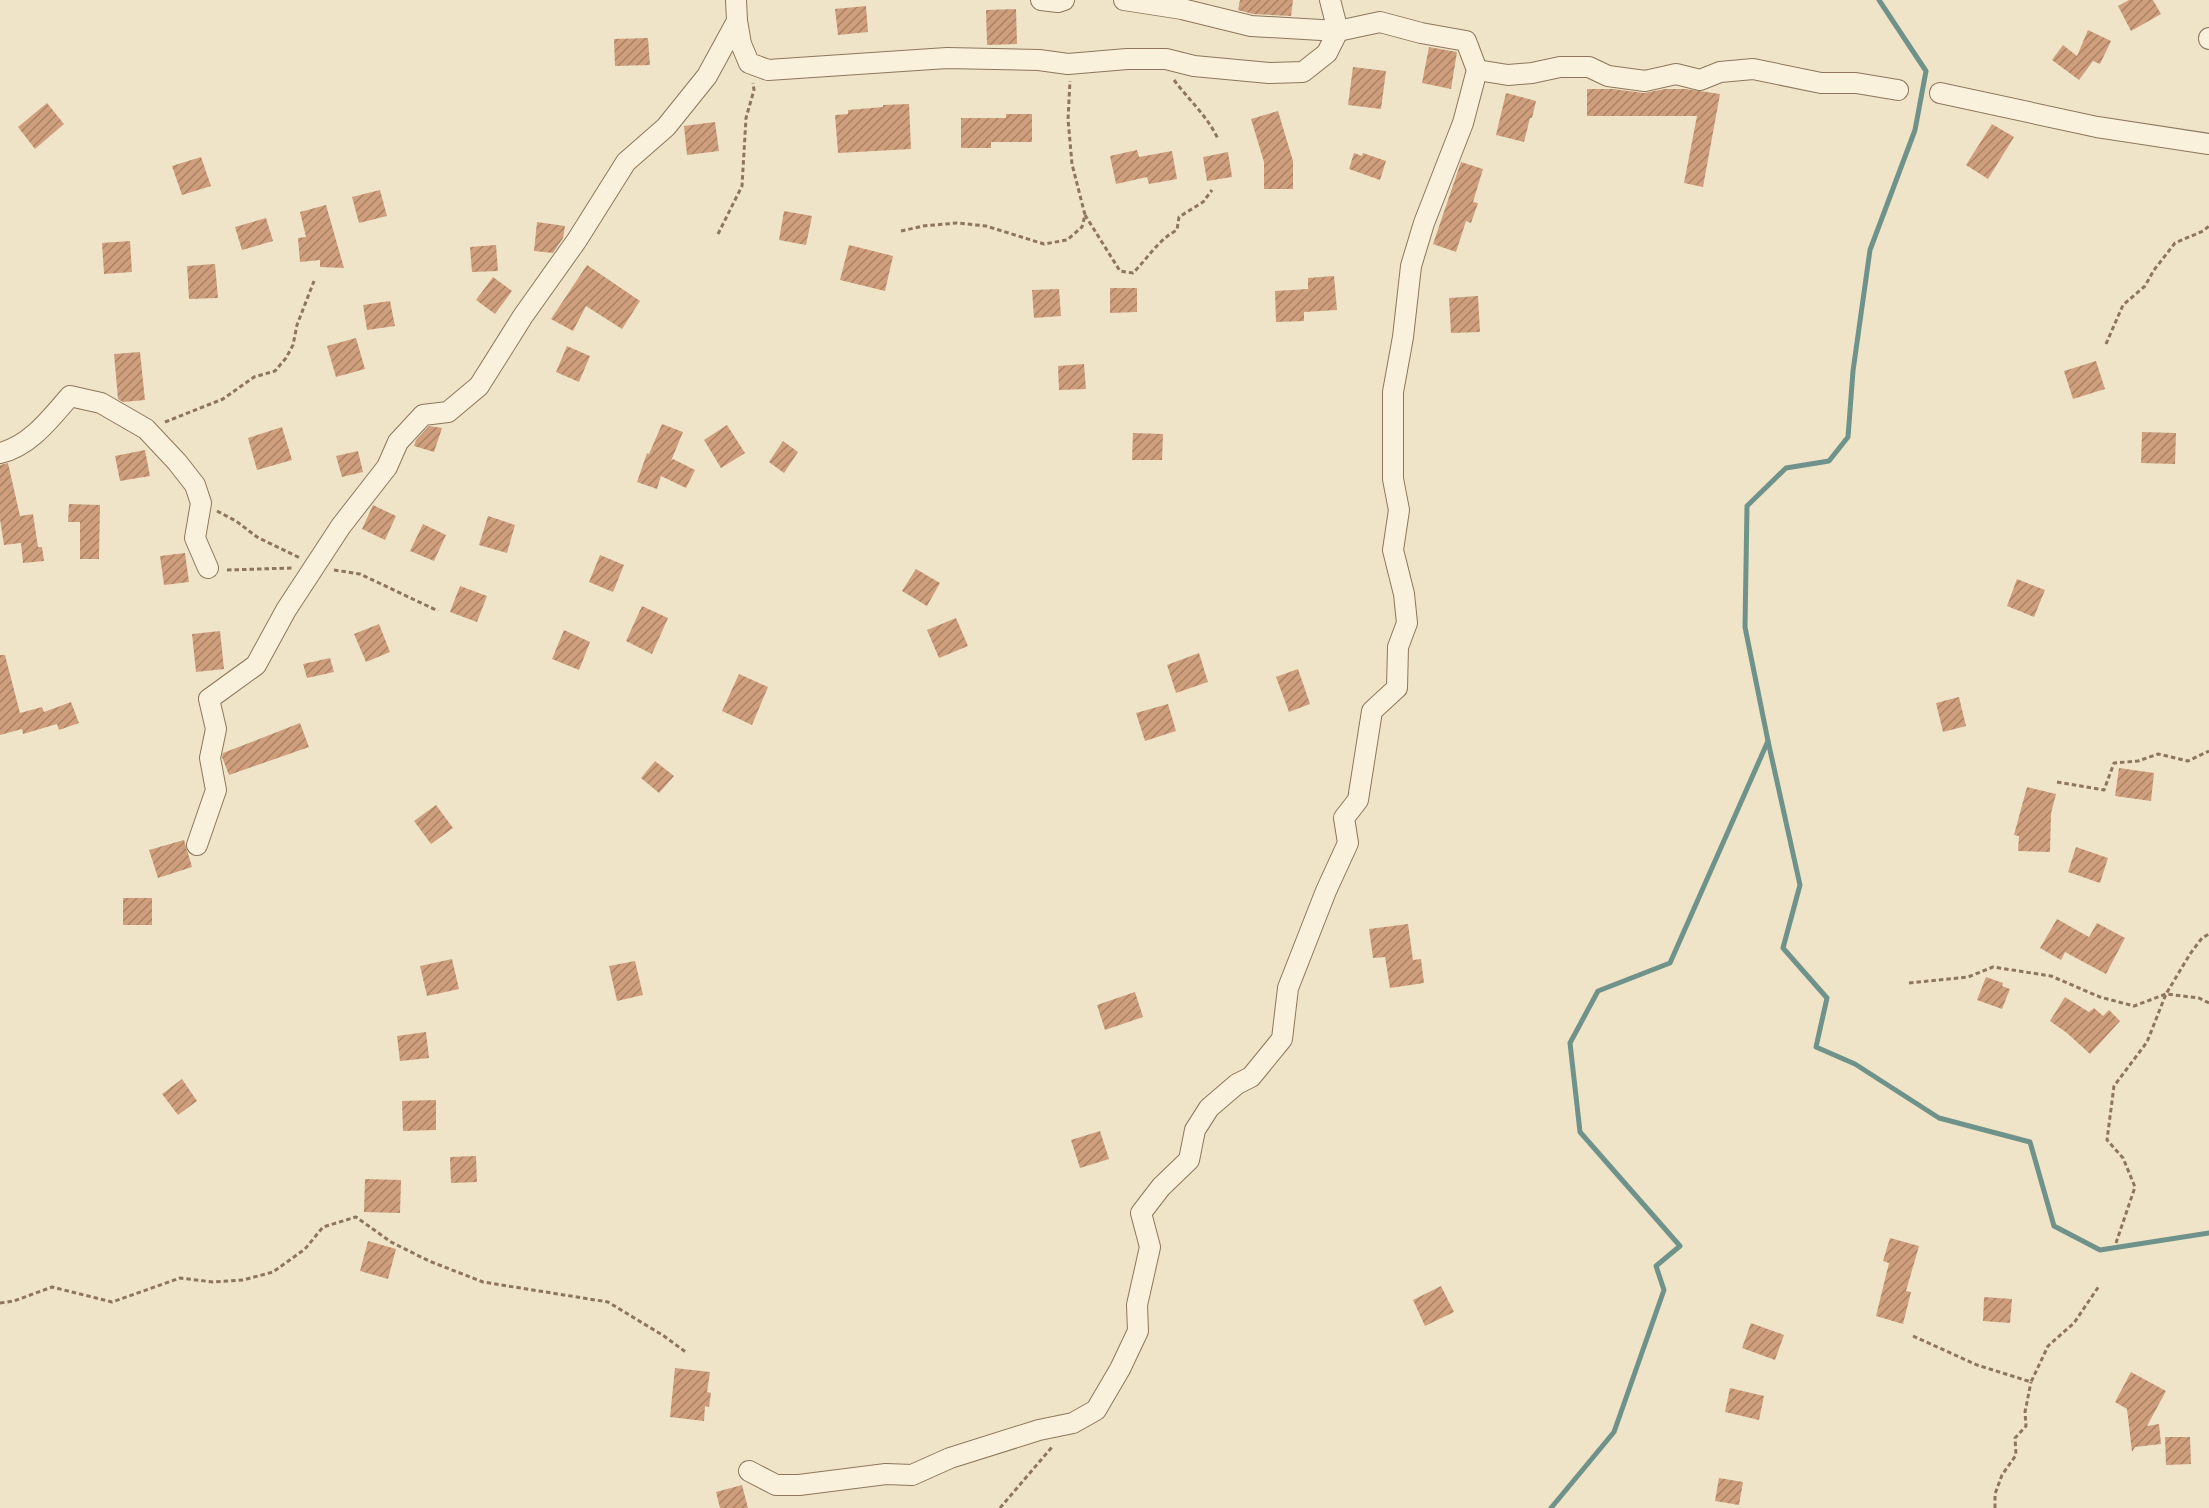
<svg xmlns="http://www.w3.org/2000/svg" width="2209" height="1508" font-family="'Source Serif 4',serif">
	<defs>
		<pattern id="building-hatch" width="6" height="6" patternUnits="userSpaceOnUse" patternTransform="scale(1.5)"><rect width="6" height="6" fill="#cf9f7d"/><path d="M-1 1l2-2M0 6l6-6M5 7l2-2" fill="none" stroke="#a98266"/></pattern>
	</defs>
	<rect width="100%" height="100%" fill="#f0e4c8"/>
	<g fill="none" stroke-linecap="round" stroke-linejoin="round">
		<!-- stream -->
		<g stroke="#6f938a" stroke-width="5">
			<polyline points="1768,741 1800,885 1783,948 1827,998 1816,1047 1855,1064 1939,1118 2030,1142 2054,1226 2100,1250 2209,1233"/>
			<polyline points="1551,1508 1614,1432 1664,1290 1656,1266 1680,1246 1580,1132 1570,1043 1598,991 1670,963 1768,741 1745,627 1747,506 1786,468 1829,461 1848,437 1853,371 1870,250 1915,130 1926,71 1879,0"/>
		</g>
	</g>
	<!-- building -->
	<g fill="url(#building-hatch)">
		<polygon points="1240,0 1293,0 1291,16 1253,14 1238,10"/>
		<polygon points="2129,0 2153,0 2161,14 2131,31 2118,6"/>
		<polygon points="866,6 868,32 838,35 835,9"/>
		<polygon points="1016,9 1017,44 987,45 986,10"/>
		<polygon points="2088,30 2111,41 2100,64 2093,61 2079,80 2052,60 2063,45 2077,56"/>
		<polygon points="648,38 650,65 615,66 614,39"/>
		<polygon points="1429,47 1457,52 1451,89 1422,83"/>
		<polygon points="1353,67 1386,71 1381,109 1348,105"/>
		<polygon points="1587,89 1613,89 1644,93 1665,89 1686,89 1720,94 1703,187 1684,183 1697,116 1587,116"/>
		<polygon points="1506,93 1536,101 1532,118 1530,118 1524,142 1496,135"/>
		<polygon points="47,103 64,124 35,149 18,127"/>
		<polygon points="909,104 911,149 838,153 835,115 848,114 848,110 883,107 883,105"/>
		<polygon points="1278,111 1293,161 1293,189 1264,189 1264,162 1251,119"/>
		<polygon points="1006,114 1032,114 1032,142 991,142 991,148 961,148 961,118 1006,118"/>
		<polygon points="715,122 719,151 687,155 684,126"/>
		<polygon points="1992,124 2014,137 1988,179 1966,165"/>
		<polygon points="1137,150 1139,157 1172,151 1177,179 1149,184 1147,177 1116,184 1110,156"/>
		<polygon points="1228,152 1232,177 1207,181 1203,157"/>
		<polygon points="1354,153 1362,156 1363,153 1386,161 1380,180 1349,169"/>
		<polygon points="201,157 211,186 182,195 172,166"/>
		<polygon points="1461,162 1483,169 1473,202 1478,203 1471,223 1466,221 1456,252 1433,244"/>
		<polygon points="380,190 387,216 359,223 352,197"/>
		<polygon points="326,205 344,268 320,267 320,260 300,262 298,238 306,237 300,212"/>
		<polygon points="784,211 812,216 806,245 779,240"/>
		<polygon points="266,218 273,241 242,250 235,227"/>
		<polygon points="537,222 565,226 563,238 553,253 534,251"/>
		<polygon points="130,241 132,272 104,274 102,243"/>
		<polygon points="496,245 498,271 472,272 470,247"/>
		<polygon points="849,245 893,256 885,291 840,280"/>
		<polygon points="215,264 218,298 189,299 187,266"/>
		<polygon points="587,265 640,301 622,329 586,306 573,331 551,319"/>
		<polygon points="1334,276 1337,310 1304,312 1304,321 1276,322 1275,291 1308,289 1308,278"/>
		<polygon points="493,277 512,291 495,314 476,300"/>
		<polygon points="1110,288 1137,288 1137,312 1110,313"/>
		<polygon points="1059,289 1061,316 1034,318 1032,290"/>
		<polygon points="1478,296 1480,332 1451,333 1449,298"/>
		<polygon points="390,301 395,326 367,330 363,305"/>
		<polygon points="356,338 365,369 336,377 327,346"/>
		<polygon points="567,346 590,356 579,382 556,372"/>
		<polygon points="140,352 145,400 123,402 118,399 114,354"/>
		<polygon points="2096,361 2105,389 2073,399 2064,371"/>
		<polygon points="1084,364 1086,389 1059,390 1058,366"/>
		<polygon points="662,424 683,432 671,461 673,459 695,470 686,488 661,476 657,489 637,482 647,453 649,454"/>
		<polygon points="727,425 745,453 721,468 704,440"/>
		<polygon points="429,426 442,428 434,452 414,446 416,440"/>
		<polygon points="282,427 292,460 257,470 248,438"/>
		<polygon points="2142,432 2176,433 2175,464 2141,463"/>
		<polygon points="1133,433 1163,434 1162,460 1132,460"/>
		<polygon points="783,441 798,452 784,473 769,462"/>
		<polygon points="145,450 150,476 120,481 115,456"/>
		<polygon points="358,451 363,472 342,477 336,456"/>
		<polygon points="8,463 20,516 33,514 38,547 42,547 44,561 23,563 21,543 4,545 0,519 0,465"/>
		<polygon points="69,504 100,505 99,559 80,559 80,522 68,522"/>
		<polygon points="373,505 396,516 385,540 362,529"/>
		<polygon points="488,516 515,525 507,553 479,545"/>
		<polygon points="423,524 446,535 434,561 410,551"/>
		<polygon points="185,553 189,582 164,585 160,556"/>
		<polygon points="600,555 624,565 613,592 589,582"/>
		<polygon points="916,569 940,583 927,606 902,591"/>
		<polygon points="2017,579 2045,590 2034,617 2007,606"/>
		<polygon points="460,586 487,596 477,622 450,612"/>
		<polygon points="642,606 668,618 652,654 626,641"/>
		<polygon points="956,618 968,646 939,658 927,630"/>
		<polygon points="379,624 390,652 366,662 354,634"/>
		<polygon points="564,630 590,642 579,670 552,659"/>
		<polygon points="220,631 224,669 196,672 192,634"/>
		<polygon points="1199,653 1208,682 1176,693 1167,665"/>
		<polygon points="0,655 5,655 20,713 42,707 44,712 71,702 79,723 59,730 57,724 23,734 22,729 0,735"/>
		<polygon points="330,658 334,672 307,678 303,664"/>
		<polygon points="1298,669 1310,704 1289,712 1276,677"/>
		<polygon points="739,674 768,687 752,725 722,711"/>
		<polygon points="1959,697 1966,726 1943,732 1936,703"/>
		<polygon points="1168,704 1176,731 1145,741 1136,713"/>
		<polygon points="300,723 309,747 229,775 222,757 223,753"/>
		<polygon points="655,761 674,776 659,793 641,778"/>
		<polygon points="2119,768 2154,773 2151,801 2115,796"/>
		<polygon points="2027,787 2056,794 2051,813 2050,852 2018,851 2019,836 2014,835"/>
		<polygon points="436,805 453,828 431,844 414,821"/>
		<polygon points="184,840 192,867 158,878 149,850"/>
		<polygon points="2076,847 2108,858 2100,883 2068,872"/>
		<rect x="123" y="898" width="29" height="27"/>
		<polygon points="2057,919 2089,937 2097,923 2125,938 2106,974 2065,952 2061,960 2040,948"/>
		<polygon points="1408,924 1413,960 1421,959 1424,983 1390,988 1385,957 1373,958 1369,929"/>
		<polygon points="452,959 459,989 427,996 420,966"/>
		<polygon points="635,961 643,995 617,1001 609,966"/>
		<polygon points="1986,977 2003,983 2002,986 2010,989 2002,1009 1977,1000"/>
		<polygon points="1135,992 1143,1017 1105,1030 1097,1005"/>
		<polygon points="2065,997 2089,1012 2094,1008 2103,1016 2109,1010 2120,1021 2090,1054 2067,1033 2050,1021"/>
		<polygon points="426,1032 429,1058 400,1061 397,1036"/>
		<polygon points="182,1079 197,1101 178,1115 162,1094"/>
		<polygon points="436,1100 436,1130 403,1131 402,1101"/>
		<polygon points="1100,1131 1109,1159 1080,1168 1071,1140"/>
		<polygon points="476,1156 477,1182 451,1183 450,1157"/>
		<polygon points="365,1179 401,1180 400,1213 364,1212"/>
		<polygon points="1890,1238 1919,1246 1906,1291 1911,1292 1903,1324 1876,1316 1889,1263 1883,1261"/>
		<polygon points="368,1241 396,1249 388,1279 360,1271"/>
		<polygon points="1441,1286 1454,1312 1425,1326 1413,1300"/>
		<polygon points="1984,1297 2012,1299 2010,1323 1983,1321"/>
		<polygon points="1751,1323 1784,1335 1775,1360 1742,1348"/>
		<polygon points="675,1368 710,1372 707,1392 711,1393 709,1407 705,1406 704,1421 670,1417"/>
		<polygon points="2131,1372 2166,1391 2147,1426 2159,1424 2161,1444 2135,1447 2132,1452 2127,1409 2115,1402"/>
		<polygon points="1730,1388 1764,1396 1759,1420 1725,1412"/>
		<polygon points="2165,1437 2190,1437 2191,1464 2166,1465"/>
		<polygon points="1719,1478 1743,1482 1739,1505 1715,1501"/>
		<polygon points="742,1485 748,1508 720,1508 716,1492"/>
	</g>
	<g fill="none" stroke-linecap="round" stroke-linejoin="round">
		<!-- minor casing -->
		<g stroke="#8d765c" stroke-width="22">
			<g id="minor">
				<polyline points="1041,0 1058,2 1064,0"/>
				<polyline points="737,21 741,44 749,63 768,70 947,58 1039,60 1068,64 1127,59 1166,59 1194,66 1269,73 1303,72 1327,53 1338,31 1330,0"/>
				<polyline points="2209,38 2209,39"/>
				<polyline points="1477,70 1508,75 1532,73 1560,67 1589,67 1608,76 1645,81 1676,74 1700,80 1720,72 1753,69 1821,83 1856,83 1898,90"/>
				<polyline points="1940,93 2097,127 2209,144"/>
				<path d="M0,453C30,446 51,418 70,396L101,403L146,429L177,462L195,485L201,503L195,538L208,568"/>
				<polyline points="197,845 216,790 210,758 216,729 209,699 256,665 286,610 341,526 387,467 398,442 423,415 448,412 479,386 523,316 577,240 626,162 666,127 707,76 737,21 736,0"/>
				<polyline points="749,1471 776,1485 799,1485 886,1474 912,1475 950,1458 1039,1430 1073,1423 1096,1410 1120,1369 1138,1331 1137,1305 1150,1247 1141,1213 1161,1187 1189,1160 1195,1130 1209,1108 1237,1084 1251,1077 1282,1039 1288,988 1326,891 1348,843 1344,818 1358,800 1372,711 1397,688 1398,647 1407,623 1404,594 1393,550 1399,510 1393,479 1393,392 1403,337 1411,266 1424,223 1463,123 1477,70 1466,41 1421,33 1380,22 1338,31 1251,26 1182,9 1124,0"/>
			</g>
		</g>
		<!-- path -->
		<g stroke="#8d765c" stroke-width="3" stroke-dasharray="4.5 3" stroke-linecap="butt">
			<path d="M1174,80C1189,100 1208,117 1218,139"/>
			<path d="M1085,215L1120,271L1133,273C1148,258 1158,240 1177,230L1179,217L1203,202L1212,190"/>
			<polyline points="901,231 923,226 957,223 986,226 1044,244 1067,240 1082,227 1085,215 1072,164 1068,119 1070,81"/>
			<polyline points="718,234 742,186 746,118 754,90 753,83"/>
			<polyline points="2106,344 2123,305 2145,286 2154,270 2175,243 2203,231 2209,226"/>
			<polyline points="165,422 223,399 254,377 275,371 286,358 293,345 297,325 314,281"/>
			<polyline points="217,511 236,521 257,537 300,558"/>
			<polyline points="227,570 292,568"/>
			<polyline points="334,570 360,574 438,611"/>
			<polyline points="2057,782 2104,790 2114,763 2138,761 2158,754 2188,761 2209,751"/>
			<polyline points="1909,983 1968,977 1993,967 2051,976 2100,997 2134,1006 2166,994 2199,998 2209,1003"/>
			<polyline points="2116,1243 2135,1187 2123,1158 2107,1140 2114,1086 2147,1042 2166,994 2190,954 2202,938 2209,934"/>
			<polyline points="0,1303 14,1301 52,1287 112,1302 180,1278 213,1282 243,1280 273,1272 305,1249 323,1227 356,1217 391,1242 429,1261 483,1282 608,1302 664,1336 687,1353"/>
			<polyline points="1913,1336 1977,1365 2031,1382 2048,1346 2074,1323 2099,1286"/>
			<polyline points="1000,1508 1052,1447"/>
			<polyline points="1995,1508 1995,1494 2002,1475 2016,1455 2015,1438 2026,1426 2025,1412 2031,1382"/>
		</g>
		<!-- minor -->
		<use href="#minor" stroke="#faf1dc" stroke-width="20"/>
	</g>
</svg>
